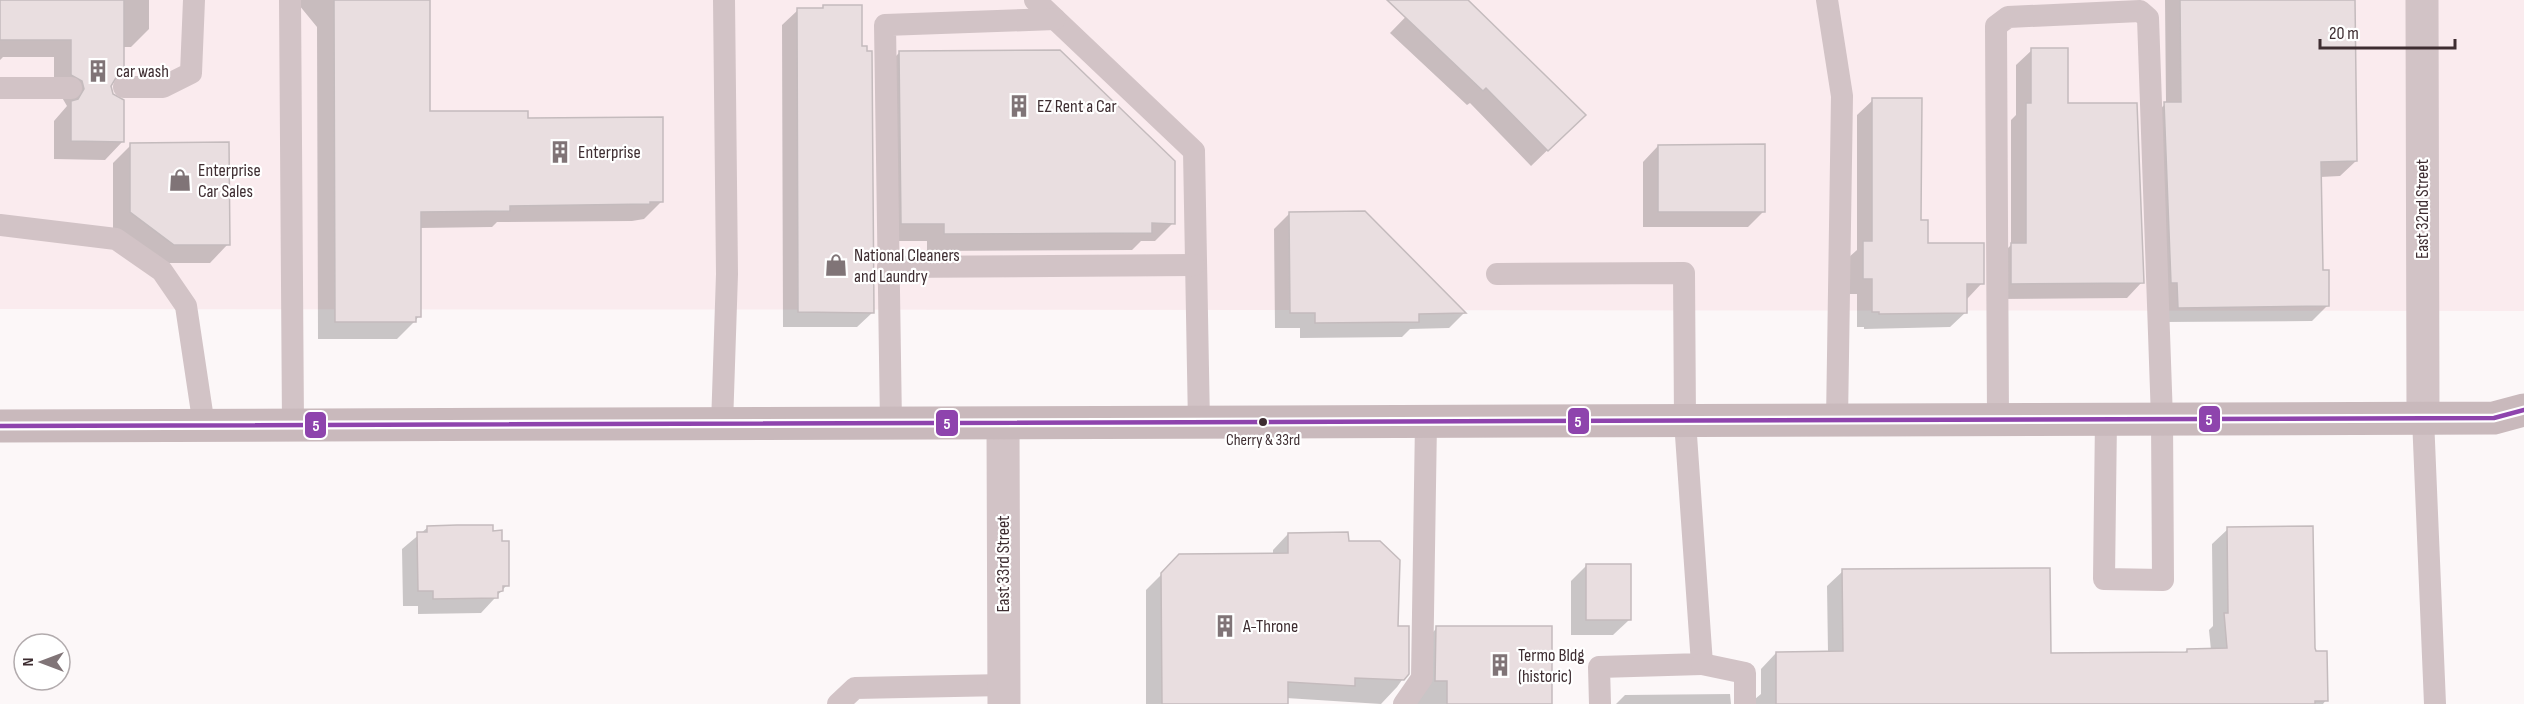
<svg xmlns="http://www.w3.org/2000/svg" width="2524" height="704" font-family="'Sofia Sans Condensed',sans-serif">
	<rect width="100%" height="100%" fill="#fcf7f8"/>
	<!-- built -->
	<polygon fill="#faebee" points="0,0 2524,0 2524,311 0,309"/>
	<!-- shadow -->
	<g fill="#0003">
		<polygon points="0,0 149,0 149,29 131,47 123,47 123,73 109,87 123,141 105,160 54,159 54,121 67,106 60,94 54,93 54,57 3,57 0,60"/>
		<polygon points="299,0 428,0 428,112 526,119 662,201 644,219 632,221 497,222 492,227 419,228 419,316 415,321 397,339 318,339 317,27 299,5"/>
		<polygon points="1422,0 1466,0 1584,115 1531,166 1470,103 1467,105 1390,33"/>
		<polygon points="2165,0 2354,0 2356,161 2340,176 2320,177 2321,272 2328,305 2312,321 2163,322 2150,120 2166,103"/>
		<polygon points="824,6 861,48 873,312 857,327 783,327 782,25 798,10 820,10"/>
		<polygon points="2032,50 2142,282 2127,298 1996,299 1996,260 2011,245 2011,120 2016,115 2016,65"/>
		<polygon points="900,52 1173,223 1155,241 1141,241 1132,250 927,251 927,241 884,241 881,71"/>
		<polygon points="1873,100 1926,244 1982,283 1967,299 1966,312 1950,327 1864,329 1864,327 1857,327 1857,294 1848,294 1848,258 1857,250 1857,115"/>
		<polygon points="131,145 228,244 210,263 156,263 113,231 113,163"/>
		<polygon points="1658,146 1764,211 1748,227 1643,227 1643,162"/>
		<polygon points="1290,213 1464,313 1449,328 1410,329 1402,337 1300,338 1300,328 1275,328 1274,229"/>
		<polygon points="427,528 492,533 507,585 481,613 418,614 418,606 403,606 402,549"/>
		<polygon points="2228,529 2313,648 2326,700 2323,704 1749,704 1761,694 1761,669 1776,653 1828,653 1827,586 1843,571 2050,654 2184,653 2187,650 2211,650 2209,630 2213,626 2212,544"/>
		<polygon points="1288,534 1347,543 1396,628 1407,673 1397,687 1381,704 1286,698 1287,704 1146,704 1146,590 1180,556 1273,555 1273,550"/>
		<polygon points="1586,566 1629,620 1613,635 1571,635 1571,581"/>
		<polygon points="1437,628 1551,704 1414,704 1419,646"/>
		<polygon points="1730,694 1731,704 1616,704 1625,695"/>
	</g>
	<!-- building -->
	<g fill="#e9dee0" stroke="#c4bbbd" stroke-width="1.5">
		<polygon points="0,0 124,0 124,74 117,76 111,86 113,94 124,100 124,142 71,141 71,101 78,99 84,89 82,81 71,75 71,40 0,40"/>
		<polygon points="334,0 430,0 430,111 528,111 528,118 663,117 663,202 650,202 650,204 510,206 510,211 421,212 421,317 416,317 416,322 335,322"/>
		<polygon points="1387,0 1468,0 1586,115 1548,151 1486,88 1483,91"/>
		<polygon points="2180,0 2355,0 2357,161 2321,162 2323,270 2329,270 2329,306 2178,308 2177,283 2171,283 2164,102 2181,102"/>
		<polygon points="823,5 862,5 862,46 867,46 867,51 872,51 874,313 798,312 797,8 823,8"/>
		<polygon points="2031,48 2068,48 2068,103 2137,103 2144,283 2011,284 2011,243 2026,243 2026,103 2031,103"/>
		<polygon points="1060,50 1175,161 1175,224 1152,223 1152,233 944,234 944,224 901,224 899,51"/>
		<polygon points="1872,98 1922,98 1921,220 1928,220 1928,243 1984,243 1984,284 1967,284 1967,313 1879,314 1879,312 1872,312 1872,279 1863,279 1863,241 1872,241"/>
		<polygon points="229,142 230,245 174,245 130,212 130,143"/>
		<polygon points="1765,144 1765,212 1658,212 1658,145"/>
		<polygon points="1365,211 1466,313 1419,314 1419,322 1315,323 1315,313 1290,313 1289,212"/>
		<polygon points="457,525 493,525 493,531 502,530 502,541 509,541 509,586 503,586 503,591 498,592 498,598 433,599 433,591 418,591 417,532 427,532 427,526"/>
		<polygon points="2313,526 2315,648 2316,651 2327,651 2328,701 2315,701 2315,704 1776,704 1776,652 1843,651 1842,569 2050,568 2051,653 2187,652 2187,649 2227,648 2224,613 2228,613 2227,527"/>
		<polygon points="1348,532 1349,541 1380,541 1400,560 1398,626 1409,626 1409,674 1404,680 1355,678 1355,686 1288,682 1288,704 1162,704 1161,573 1179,554 1288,553 1288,533"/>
		<rect x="1586" y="564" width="45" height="56"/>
		<polygon points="1436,626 1552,626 1552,704 1447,704 1447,681 1435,681"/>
	</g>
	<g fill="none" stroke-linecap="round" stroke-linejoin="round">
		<!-- lane -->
		<g stroke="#d2c3c6" stroke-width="22">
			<polyline points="290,0 293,425"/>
			<polyline points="1035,0 1194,151 1199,424"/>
			<polyline points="1827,0 1842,96 1837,421"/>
			<polyline points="124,87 163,87 191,73 194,0"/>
			<polyline points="0,88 71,88"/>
			<polyline points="0,225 116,239 162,271 186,306 204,426"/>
			<polyline points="888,267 1194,265"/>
			<polyline points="1497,274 1684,273 1685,421 1702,664 1599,667 1600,704"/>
			<polyline points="2423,418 2435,704"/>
			<polyline points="1998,419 1996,26 2008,17 2140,11 2148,18 2162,419 2163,580 2104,579 2106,419"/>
			<polyline points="891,424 885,25 1055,19"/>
			<polyline points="722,425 727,274 724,0"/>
			<polyline points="1702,664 1745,673 1745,704"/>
			<polyline points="838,704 855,688 1004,685"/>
			<polyline points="1404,704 1422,678 1426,422"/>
		</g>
		<!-- street -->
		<g stroke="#d2c3c6" stroke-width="33">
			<polyline points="2422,0 2423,418"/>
			<polyline points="1003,424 1004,704"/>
		</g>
		<!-- secondary -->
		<polyline stroke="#c9b9bc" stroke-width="33" points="0,426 2494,418 2524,410"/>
		<!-- bus-1 casing -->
		<g stroke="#fff" stroke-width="9">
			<polyline id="bus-1" points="0,426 2494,418 2524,410"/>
		</g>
		<!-- bus-1 -->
		<use href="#bus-1" stroke="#8e44ad" stroke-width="4.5"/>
	</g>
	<!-- icons -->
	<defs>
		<g id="building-bare" transform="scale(1.8)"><path d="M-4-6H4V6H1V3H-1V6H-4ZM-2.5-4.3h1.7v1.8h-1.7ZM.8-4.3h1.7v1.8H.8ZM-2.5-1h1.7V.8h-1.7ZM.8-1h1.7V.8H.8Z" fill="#807477" stroke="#fff" stroke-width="2.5" paint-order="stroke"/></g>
		<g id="shop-bare" transform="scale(1.8)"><path d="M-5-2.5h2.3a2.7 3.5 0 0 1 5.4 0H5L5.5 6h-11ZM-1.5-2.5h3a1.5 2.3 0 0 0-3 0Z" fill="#807477" stroke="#fff" stroke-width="2.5" paint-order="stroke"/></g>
	</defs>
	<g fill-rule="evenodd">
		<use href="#building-bare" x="98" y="71"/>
		<use href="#building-bare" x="1019" y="106"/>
		<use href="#building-bare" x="560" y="152"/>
		<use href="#shop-bare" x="180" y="180"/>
		<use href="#shop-bare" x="836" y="265"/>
		<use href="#building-bare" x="1225" y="626"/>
		<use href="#building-bare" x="1500" y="665"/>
	</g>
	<!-- markers -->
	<circle fill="#3e2d31" stroke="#fff" stroke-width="2" cx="1263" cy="422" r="5"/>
	<g text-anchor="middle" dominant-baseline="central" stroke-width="4.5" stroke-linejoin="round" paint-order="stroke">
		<!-- bus labels -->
		<g font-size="16" fill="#3e2d31" stroke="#fff">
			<text x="1263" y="440">Cherry &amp; 33rd</text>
		</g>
		<!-- poi labels -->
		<g font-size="18" fill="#3e2d31" stroke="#fff" text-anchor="start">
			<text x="116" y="71">car wash</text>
			<text x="1037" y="106">EZ Rent a Car</text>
			<text x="578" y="152">Enterprise</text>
			<text x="198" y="170">Enterprise<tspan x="198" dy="21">Car Sales</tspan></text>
			<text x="854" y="255">National Cleaners<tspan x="854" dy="21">and Laundry</tspan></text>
			<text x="1243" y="626">A-Throne</text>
			<text x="1518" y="655">Termo Bldg<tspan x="1518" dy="21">(historic)</tspan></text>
		</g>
		<!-- street labels -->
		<g font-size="18" fill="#3e2d31" stroke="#fff">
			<text transform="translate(2422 209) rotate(-90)">East 32nd Street</text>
			<text transform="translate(1003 564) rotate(-90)">East 33rd Street</text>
		</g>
	</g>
	<g stroke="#fff" stroke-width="2">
		<rect x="2198" y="405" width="23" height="28" rx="6" fill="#8e44ad"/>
		<rect x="1567" y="407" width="23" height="28" rx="6" fill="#8e44ad"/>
		<rect x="935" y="409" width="24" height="28" rx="6" fill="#8e44ad"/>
		<rect x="304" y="411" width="23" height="28" rx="6" fill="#8e44ad"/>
	</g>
	<g font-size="16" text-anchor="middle" font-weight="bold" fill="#fff">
		<text x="2209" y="425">5</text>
		<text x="1578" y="427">5</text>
		<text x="947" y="429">5</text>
		<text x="316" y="431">5</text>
	</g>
	<!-- north arrow -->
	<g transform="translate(42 662) rotate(270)"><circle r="28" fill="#ffffff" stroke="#b2abad" stroke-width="1.5"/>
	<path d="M0-4.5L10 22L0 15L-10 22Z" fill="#807477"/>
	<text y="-9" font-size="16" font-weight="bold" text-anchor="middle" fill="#3e2d31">N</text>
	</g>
	<!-- scale -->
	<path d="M2320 39v9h135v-9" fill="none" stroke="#3e2d31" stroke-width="3"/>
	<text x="2329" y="39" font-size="18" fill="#3e2d31" stroke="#ffffff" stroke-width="4.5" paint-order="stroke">20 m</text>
</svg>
